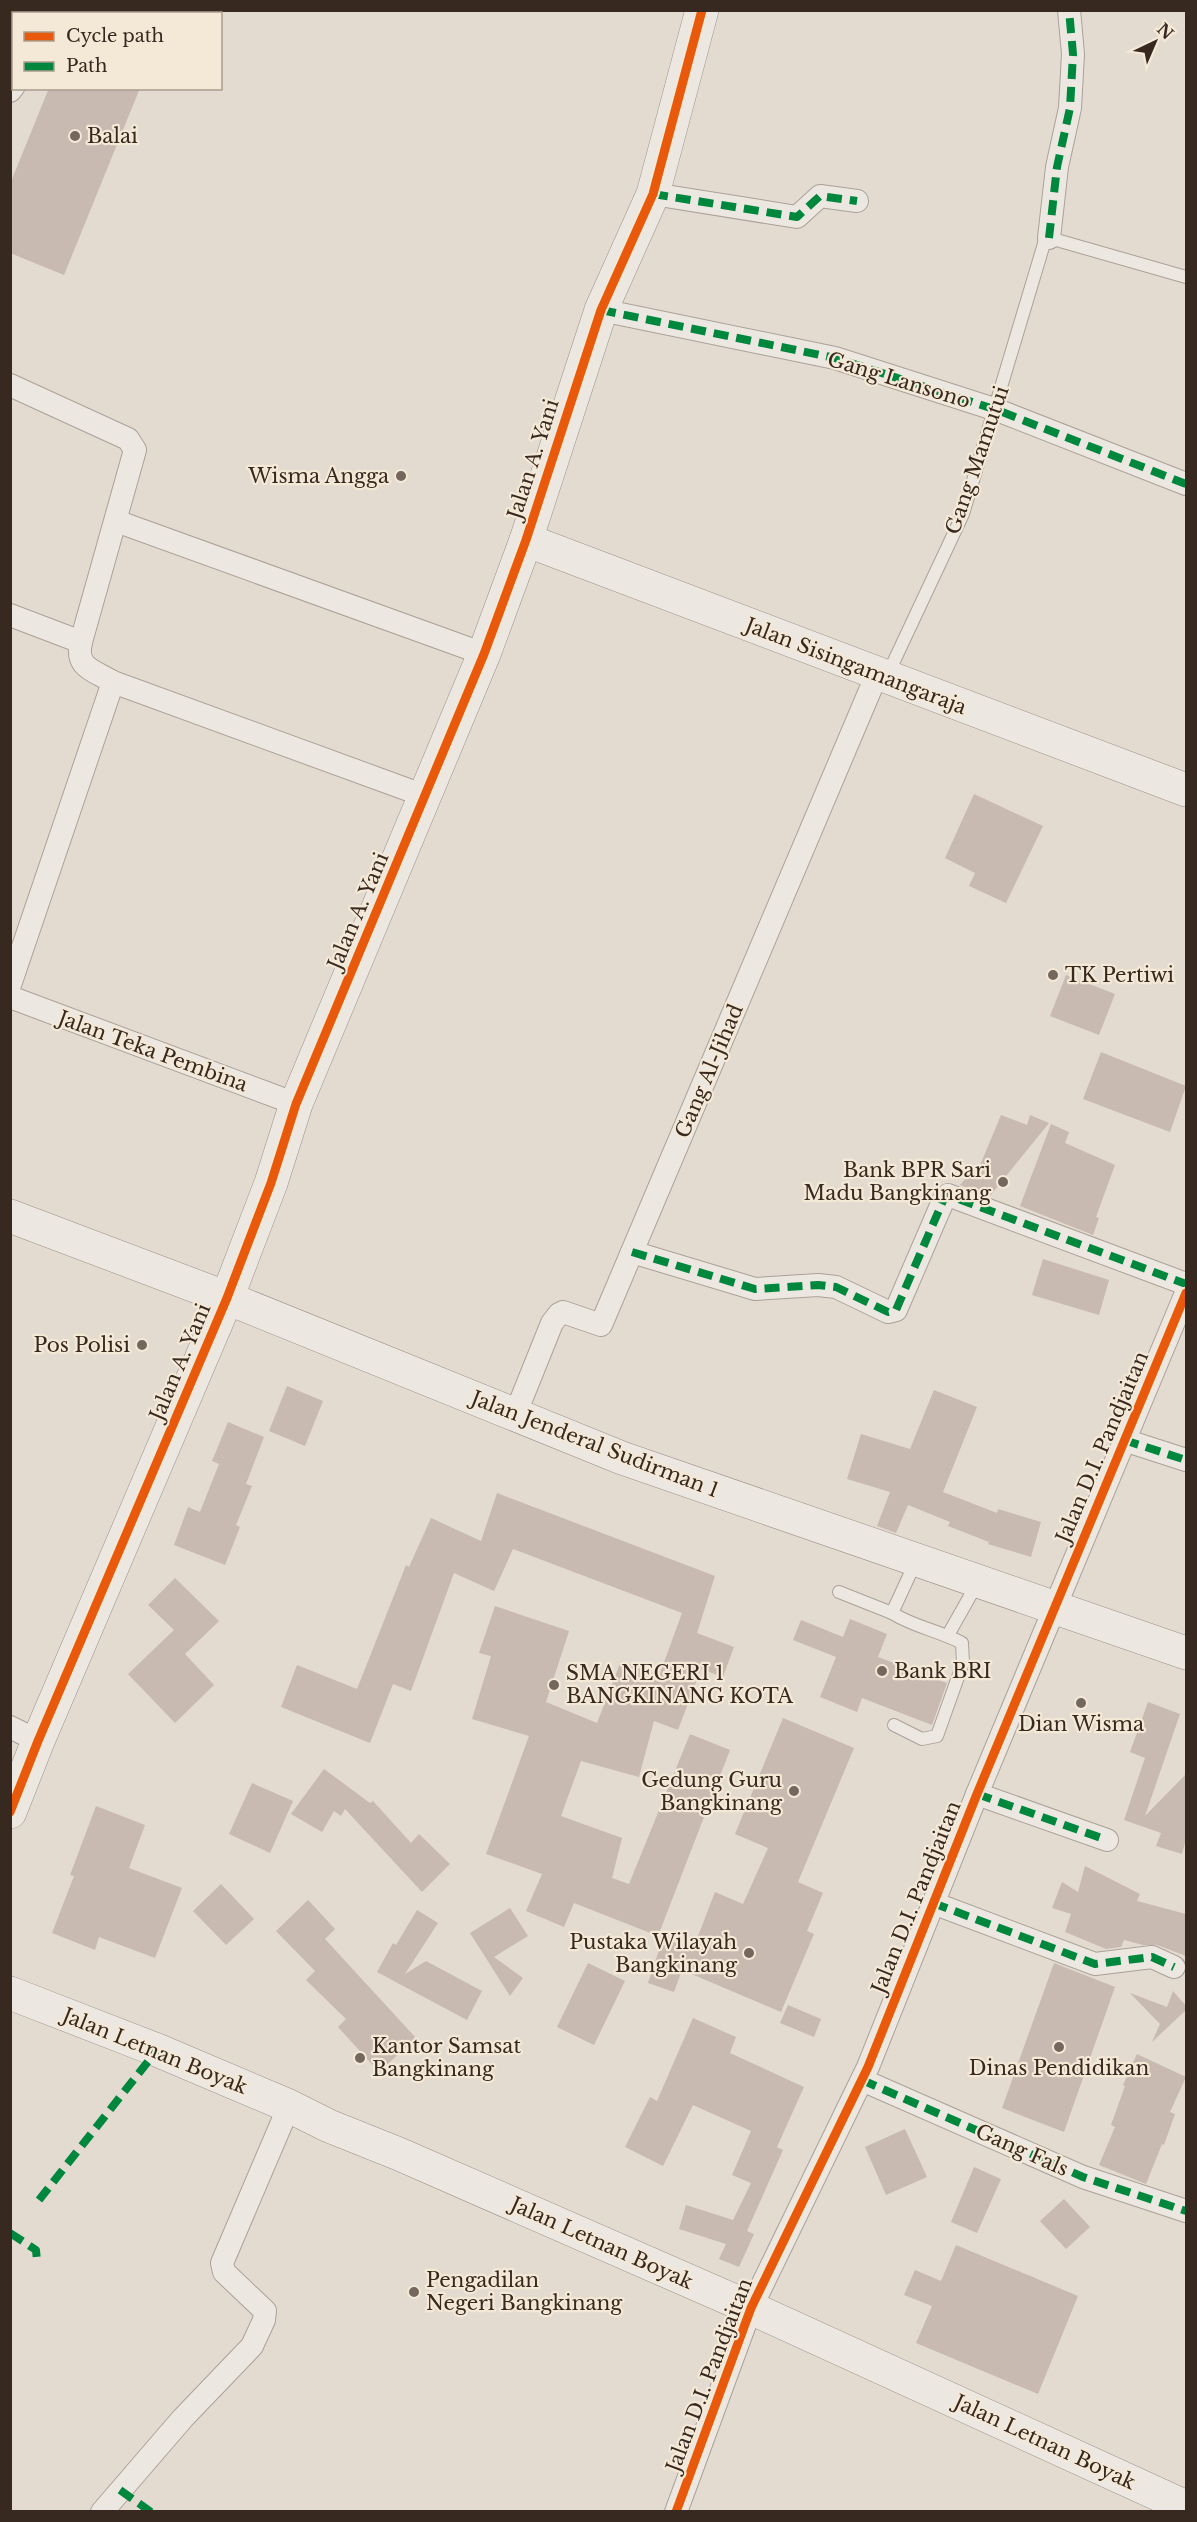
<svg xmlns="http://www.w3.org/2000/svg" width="1197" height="2522" font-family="'Libre Baskerville',serif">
	<rect width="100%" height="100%" fill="#e4dbd0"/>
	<!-- building -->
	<g fill="#c8b9b1">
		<polygon points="49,88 140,88 64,275 10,253 10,184"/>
		<polygon points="974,794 1043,826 1006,903 969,886 975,873 945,858"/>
		<polygon points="1066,975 1115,994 1099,1035 1050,1016"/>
		<polygon points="1101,1052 1186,1086 1170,1132 1083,1099"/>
		<polygon points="1001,1115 1027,1125 1030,1115 1049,1123 990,1196 960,1185 971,1172 976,1175"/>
		<polygon points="1051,1124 1069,1132 1065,1143 1115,1165 1096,1217 1099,1218 1093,1235 1020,1206"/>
		<polygon points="1043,1259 1109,1280 1099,1315 1032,1295"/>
		<polygon points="287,1386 323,1401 305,1446 269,1431"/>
		<polygon points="934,1390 977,1407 943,1492 997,1513 998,1509 1041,1522 1031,1557 988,1544 989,1542 948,1526 950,1522 908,1505 896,1533 877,1526 890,1492 847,1479 861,1434 910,1449"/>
		<polygon points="228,1422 264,1437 246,1484 252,1486 236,1525 240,1527 225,1565 174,1545 188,1507 200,1512 219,1464 212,1461"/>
		<polygon points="497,1493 715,1576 697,1633 734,1647 723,1677 701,1669 678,1730 654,1721 639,1777 581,1761 561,1816 622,1838 612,1878 629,1884 690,1734 730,1750 658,1936 574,1903 564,1927 526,1911 542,1874 486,1854 529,1736 472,1719 491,1656 479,1653 495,1606 569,1631 546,1702 597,1723 621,1661 659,1676 682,1613 513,1549 494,1591 454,1573 411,1691 393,1684 370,1743 281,1707 297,1665 357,1689 406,1565 409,1567 431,1518 481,1541"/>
		<polygon points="175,1578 219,1621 185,1654 214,1685 175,1723 128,1674 174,1630 148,1605"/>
		<polygon points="850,1619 887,1634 878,1657 947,1683 932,1725 862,1698 857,1712 820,1697 836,1657 793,1640 801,1620 843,1637"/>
		<polygon points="1148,1702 1180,1714 1145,1816 1186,1774 1186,1839 1182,1854 1156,1846 1161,1833 1124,1820 1145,1758 1130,1752"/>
		<polygon points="783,1718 854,1748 798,1882 823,1893 807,1931 814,1934 781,2012 682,1970 674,1992 648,1983 663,1938 693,1949 715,1892 743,1904 768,1848 735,1834"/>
		<polygon points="324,1769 370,1803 373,1801 411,1843 419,1834 450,1864 422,1892 345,1809 341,1816 334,1811 322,1832 291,1814"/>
		<polygon points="252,1783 293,1801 270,1853 229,1834"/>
		<polygon points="96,1806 145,1825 129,1868 182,1888 155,1958 99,1937 95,1950 52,1933 74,1876 70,1875"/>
		<polygon points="1085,1866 1140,1894 1137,1901 1186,1914 1186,1956 1157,1945 1143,1945 1124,1940 1121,1947 1106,1949 1065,1932 1071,1914 1052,1908 1062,1882 1078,1892"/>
		<polygon points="221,1884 254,1919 226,1945 193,1911"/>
		<polygon points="308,1900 335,1929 325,1939 416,2038 379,2072 338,2027 346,2019 306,1980 315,1971 276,1931"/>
		<polygon points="510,1908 528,1936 494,1957 523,1978 510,1996 470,1933"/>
		<polygon points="417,1910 438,1923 405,1974 426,1961 482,1991 467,2020 377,1972 393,1943 396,1945"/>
		<polygon points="588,1963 625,1981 594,2045 557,2027"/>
		<polygon points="1054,1963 1115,1987 1064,2132 1002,2108"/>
		<polygon points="1173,1991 1186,2006 1186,2010 1152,2042 1160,2024 1130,1993 1167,2007"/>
		<polygon points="788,2005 821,2019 814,2037 780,2023"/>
		<polygon points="693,2018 736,2037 730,2053 804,2087 777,2147 783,2150 747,2231 754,2234 739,2267 719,2259 726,2244 679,2229 686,2205 733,2220 751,2183 732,2175 751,2131 693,2105 663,2166 625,2147 650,2097 657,2101"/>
		<polygon points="1137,2054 1186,2077 1170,2112 1175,2114 1164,2145 1162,2144 1146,2184 1099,2165 1115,2127 1111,2125 1125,2086 1123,2085"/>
		<polygon points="905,2129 927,2177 886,2195 865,2147"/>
		<polygon points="974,2167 1001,2179 977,2233 951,2222"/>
		<polygon points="1064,2199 1090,2227 1066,2249 1040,2221"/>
		<polygon points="956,2245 1078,2296 1038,2394 916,2343 932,2306 904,2295 915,2270 941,2281"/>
	</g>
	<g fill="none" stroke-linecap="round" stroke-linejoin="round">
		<!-- lane casing -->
		<g stroke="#aaa198" stroke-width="14">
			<g id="lane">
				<polyline points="887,676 963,514 1046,237 1186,277"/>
				<polyline points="839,1592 892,1613"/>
				<polyline points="948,1635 978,1582"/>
				<path d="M894,1725L922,1739L937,1736L963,1663L962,1643C940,1631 914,1627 892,1613L916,1561"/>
			</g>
		</g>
		<!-- street casing -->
		<g stroke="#aaa198" stroke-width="24">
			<g id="street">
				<polyline points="57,14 58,10"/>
				<polyline points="10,91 14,86"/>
				<polyline points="653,194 797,217 820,196 857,201"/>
				<polyline points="1049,238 1057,167 1070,108 1073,54 1069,10"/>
				<polyline points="601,310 835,358 997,410 1186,484"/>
				<path d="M10,385L128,439L135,450L81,642C75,668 93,670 113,682L425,796"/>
				<polyline points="116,521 484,654"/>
				<polyline points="10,615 81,642"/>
				<polyline points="10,985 113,682"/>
				<polyline points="10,997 296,1104"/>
				<polyline points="632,1252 755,1289 818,1285 836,1287 888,1312 896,1310 943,1201 948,1195 1186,1284"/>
				<polyline points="515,1415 552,1323 559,1314 563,1312 601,1325 877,674"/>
				<polyline points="1124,1440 1186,1460"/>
				<polyline points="10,1727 38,1741"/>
				<polyline points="977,1794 1107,1840"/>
				<polyline points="933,1903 1095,1964 1152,1957 1174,1967"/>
				<polyline points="862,2080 1083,2177 1186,2211"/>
				<polyline points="102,2512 183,2418 252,2346 264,2320 265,2311 224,2272 222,2263 289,2106"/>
				<polyline points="676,2512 751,2308 868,2067 977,1794 1186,1293"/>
			</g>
		</g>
		<!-- secondary casing -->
		<g stroke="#999088" stroke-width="34">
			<g id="secondary">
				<polyline points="526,540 1186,790"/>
				<polyline points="10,1216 227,1298 622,1458 1186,1653"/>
				<polyline points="10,1812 38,1741 227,1298 271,1183 296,1104 484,654 526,540 601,310 653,194 702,10"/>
				<polyline points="10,1993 157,2050 289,2106 329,2126 399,2154 753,2309 1186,2507"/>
			</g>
		</g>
		<!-- lane -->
		<use href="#lane" stroke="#ece8e1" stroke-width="12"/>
		<!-- street -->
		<use href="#street" stroke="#ece8e1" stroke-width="22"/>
		<!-- secondary -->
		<use href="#secondary" stroke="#ece8e1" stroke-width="33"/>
		<!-- quiet -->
		<g stroke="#00873e" stroke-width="8" stroke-dasharray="15 8" stroke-linecap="butt">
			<polyline points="653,194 797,217 820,196 857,201"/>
			<polyline points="1049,238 1057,167 1070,108 1073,54 1069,10"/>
			<polyline points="601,310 835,358 997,410 1186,484"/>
			<polyline points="632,1252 755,1289 818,1285 836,1287 888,1312 896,1310 943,1201 948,1195 1186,1284"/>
			<polyline points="1124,1440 1186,1460"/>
			<polyline points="977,1794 1107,1840"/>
			<polyline points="933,1903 1095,1964 1152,1957 1174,1967"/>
			<polyline points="862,2080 1083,2177 1186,2211"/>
			<polyline points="39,2200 157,2050"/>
			<polyline points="10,2233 36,2250 37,2261"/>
			<polyline points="120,2490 151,2512"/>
		</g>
		<!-- cycleway casing -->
		<g stroke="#f4e8d7" stroke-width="13">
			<g id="cycleway">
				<polyline points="10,1812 38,1741 227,1298 271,1183 296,1104 484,654 526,540 601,310 653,194 702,10"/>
				<polyline points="676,2512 751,2308 868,2067 977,1794 1186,1293"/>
			</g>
		</g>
		<!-- cycleway -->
		<use href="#cycleway" stroke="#e8590c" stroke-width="9"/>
	</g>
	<!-- markers -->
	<g fill="#74675e" stroke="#f4e8d7" stroke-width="2">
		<circle cx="75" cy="136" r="6"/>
		<circle cx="401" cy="476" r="6"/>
		<circle cx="1053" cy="975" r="6"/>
		<circle cx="1003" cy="1182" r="6"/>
		<circle cx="142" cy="1345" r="6"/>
		<circle cx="882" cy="1671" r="6"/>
		<circle cx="554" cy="1685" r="6"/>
		<circle cx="1081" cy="1703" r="6"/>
		<circle cx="794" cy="1791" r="6"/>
		<circle cx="749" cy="1953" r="6"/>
		<circle cx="1059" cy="2047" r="6"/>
		<circle cx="360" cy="2058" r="6"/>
		<circle cx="414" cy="2292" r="6"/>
	</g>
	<g text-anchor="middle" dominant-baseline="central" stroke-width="4.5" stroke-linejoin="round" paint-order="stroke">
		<!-- poi labels -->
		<g font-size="20" fill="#382920" stroke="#f4e8d7" text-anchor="start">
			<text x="87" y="136">Balai</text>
			<text x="389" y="476" text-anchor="end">Wisma Angga</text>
			<text x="1065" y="975">TK Pertiwi</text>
			<text x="991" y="1170" text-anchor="end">Bank BPR Sari<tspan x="991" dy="23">Madu Bangkinang</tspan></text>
			<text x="130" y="1345" text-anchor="end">Pos Polisi</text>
			<text x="894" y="1671">Bank BRI</text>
			<text x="566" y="1673">SMA NEGERI 1<tspan x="566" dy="23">BANGKINANG KOTA</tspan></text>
			<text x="1081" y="1724" text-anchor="middle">Dian Wisma</text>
			<text x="782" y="1780" text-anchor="end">Gedung Guru<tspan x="782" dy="23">Bangkinang</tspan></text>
			<text x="737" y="1942" text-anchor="end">Pustaka Wilayah<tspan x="737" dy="23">Bangkinang</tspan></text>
			<text x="372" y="2046">Kantor Samsat<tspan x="372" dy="23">Bangkinang</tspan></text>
			<text x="1059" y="2068" text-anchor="middle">Dinas Pendidikan</text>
			<text x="426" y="2280">Pengadilan<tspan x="426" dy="23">Negeri Bangkinang</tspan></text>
		</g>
		<!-- street labels -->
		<g font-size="20" fill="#382920" stroke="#f4e8d7">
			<text transform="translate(899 380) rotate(17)">Gang Lansono</text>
			<text transform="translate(533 459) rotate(-72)">Jalan A. Yani</text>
			<text transform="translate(977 460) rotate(-71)">Gang Mamutui</text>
			<text transform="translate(856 666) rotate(21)">Jalan Sisingamangaraja</text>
			<text transform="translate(358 911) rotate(-67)">Jalan A. Yani</text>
			<text transform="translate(153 1051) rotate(20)">Jalan Teka Pembina</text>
			<text transform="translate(709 1071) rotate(-67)">Gang Al-Jihad</text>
			<text transform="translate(180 1362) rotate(-67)">Jalan A. Yani</text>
			<text transform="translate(595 1444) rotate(21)">Jalan Jenderal Sudirman 1</text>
			<text transform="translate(1102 1447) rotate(-67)">Jalan D.I. Pandjaitan</text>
			<text transform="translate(916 1897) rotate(-68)">Jalan D.I. Pandjaitan</text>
			<text transform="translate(155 2051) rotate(22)">Jalan Letnan Boyak</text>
			<text transform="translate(1022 2150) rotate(24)">Gang Fals</text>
			<text transform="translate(602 2243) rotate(24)">Jalan Letnan Boyak</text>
			<text transform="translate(709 2375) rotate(-69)">Jalan D.I. Pandjaitan</text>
			<text transform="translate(1045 2442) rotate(25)">Jalan Letnan Boyak</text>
		</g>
	</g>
	<!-- border -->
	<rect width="1197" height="2522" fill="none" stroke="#382920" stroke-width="24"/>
	<!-- legend -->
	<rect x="12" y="12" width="210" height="78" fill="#f4e8d7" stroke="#a99c8e" stroke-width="1.5"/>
	<rect x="24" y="32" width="30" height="9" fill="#e8590c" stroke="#a99c8e" stroke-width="1.5"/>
	<text x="66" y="42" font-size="18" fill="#382920">Cycle path</text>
	<rect x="24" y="62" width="30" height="9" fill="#00873e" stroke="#a99c8e" stroke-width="1.5"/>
	<text x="66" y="72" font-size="18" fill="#382920">Path</text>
	<!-- north arrow -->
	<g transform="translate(1155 42) rotate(44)" stroke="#f4e8d7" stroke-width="4.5" paint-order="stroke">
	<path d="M0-4.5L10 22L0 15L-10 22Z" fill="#382920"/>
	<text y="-9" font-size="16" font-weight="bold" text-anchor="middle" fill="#382920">N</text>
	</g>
</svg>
